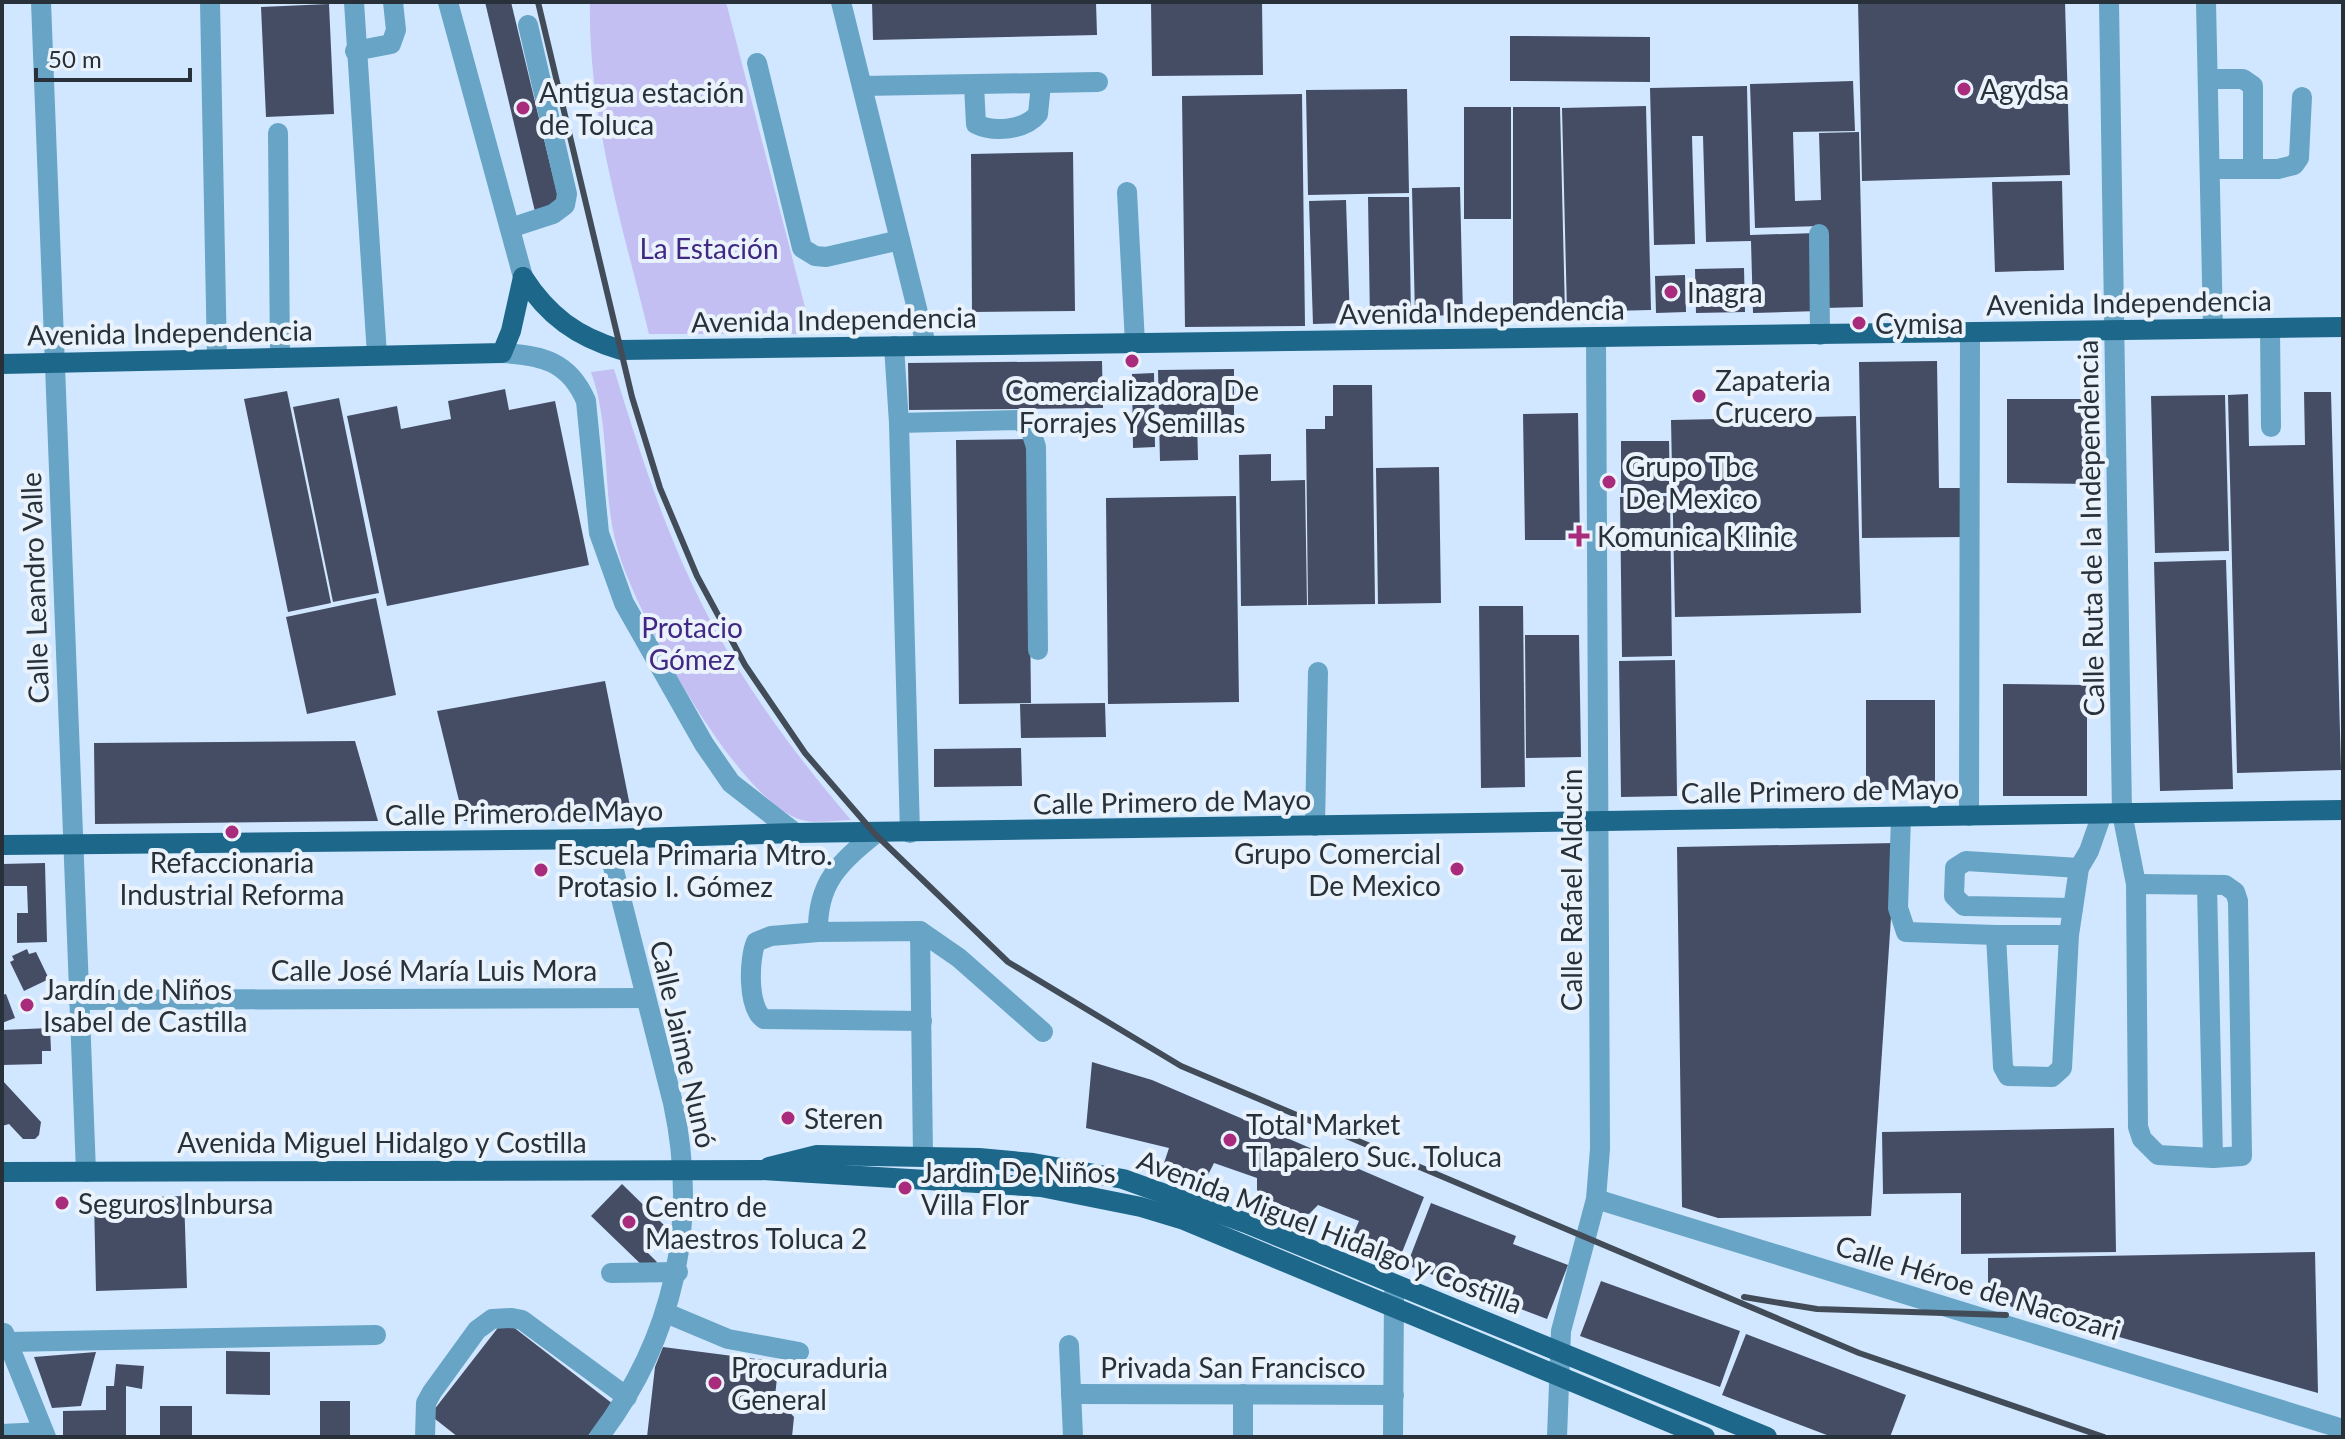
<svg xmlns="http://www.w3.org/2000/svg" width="2345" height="1439" font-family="Lato,sans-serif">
	<rect width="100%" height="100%" fill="#d1e7ff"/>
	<!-- green -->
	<g fill="#c4bff3">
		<path d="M590,2H726L812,334H649C622,224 588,116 590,2Z"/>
		<path d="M614,369C637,443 660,517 694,588C734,672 790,749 851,820C836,820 816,824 802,820C739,804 633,609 617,547C601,490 612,431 591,372Z"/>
	</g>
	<!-- building -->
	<g fill="#454d64">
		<polygon points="485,2 511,2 562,214 537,220"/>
		<polygon points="872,2 1096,2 1097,35 873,40"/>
		<polygon points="1151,2 1262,2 1263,75 1152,76"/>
		<polygon points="1858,2 2065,2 2070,175 1862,181"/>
		<polygon points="329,4 334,114 266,117 261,7"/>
		<polygon points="1510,36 1650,37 1650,82 1510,81"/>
		<polygon points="1853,81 1855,131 1793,132 1795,201 1821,200 1819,133 1859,132 1863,307 1824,308 1822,226 1755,228 1750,84"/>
		<polygon points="1747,86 1750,235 1817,233 1819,311 1753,313 1751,241 1706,242 1703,136 1692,136 1695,244 1654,245 1650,88"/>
		<polygon points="1407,89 1409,193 1308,195 1306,90"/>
		<polygon points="1302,94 1305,326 1185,327 1182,96"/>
		<polygon points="1646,106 1651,310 1567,312 1562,108"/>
		<rect x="1464" y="107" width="47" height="112"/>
		<polygon points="1513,107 1560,107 1565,313 1513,314"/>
		<polygon points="1073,152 1075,311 972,312 971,154"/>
		<polygon points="2062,181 2064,270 1995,272 1992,182"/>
		<polygon points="1460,187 1463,315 1415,316 1412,188"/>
		<polygon points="1368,197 1409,197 1411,318 1370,319"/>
		<polygon points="1346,200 1350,323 1313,324 1309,201"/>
		<polygon points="1744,268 1745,312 1696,313 1695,269"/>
		<polygon points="1685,275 1686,312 1656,313 1655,276"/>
		<polygon points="1102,361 1103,408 909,410 908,363"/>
		<polygon points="1937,361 1939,488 1963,488 1964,537 1862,538 1859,362"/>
		<polygon points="1234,369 1234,415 1159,416 1158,370"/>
		<polygon points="1154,373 1155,447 1133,448 1132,374"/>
		<polygon points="1333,385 1372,385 1375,604 1308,605 1306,429 1325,429 1325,416 1333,416"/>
		<polygon points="505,389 509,410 555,401 589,565 387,606 347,416 397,406 401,429 451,419 448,401"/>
		<polygon points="287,391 331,603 288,612 244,399"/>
		<polygon points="2304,392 2331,392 2341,770 2237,773 2228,395 2248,394 2249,446 2305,445"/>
		<polygon points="2225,395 2229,551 2155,553 2151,396"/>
		<polygon points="339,398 379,593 333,602 293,407"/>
		<polygon points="2007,399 2092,399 2092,484 2007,483"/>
		<polygon points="1578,413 1580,540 1525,540 1523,414"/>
		<polygon points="1856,416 1861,613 1675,617 1671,420"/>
		<polygon points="1197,419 1198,460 1160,461 1159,420"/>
		<polygon points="1028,439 1031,703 959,704 956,440"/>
		<polygon points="1621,441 1669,441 1670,493 1621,493"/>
		<polygon points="1271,454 1271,481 1305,480 1307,605 1241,606 1239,455"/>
		<polygon points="1439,467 1441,603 1378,604 1376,468"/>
		<polygon points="1236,496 1239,702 1108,704 1106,498"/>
		<polygon points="1670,496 1672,656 1622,657 1620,497"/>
		<polygon points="2226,560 2233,789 2160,791 2154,562"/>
		<polygon points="376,598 396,695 307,714 286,617"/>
		<polygon points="1479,606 1523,606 1525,787 1481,788"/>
		<polygon points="1525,635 1579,635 1581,757 1526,758"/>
		<polygon points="1675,660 1677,796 1621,797 1619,661"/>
		<polygon points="605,681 633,821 464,821 437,711"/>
		<polygon points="2003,684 2087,685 2087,796 2003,796"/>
		<rect x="1866" y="700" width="69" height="90"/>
		<polygon points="1105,703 1106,737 1021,738 1020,704"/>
		<polygon points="355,741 378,821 95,824 94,743"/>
		<polygon points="1021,748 1022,786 934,787 934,749"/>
		<polygon points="1896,843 1871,1216 1718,1218 1682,1207 1677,847"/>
		<polygon points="45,863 47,942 17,943 17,913 28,913 27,886 2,886 2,864"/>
		<polygon points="27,949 29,954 36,952 49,979 24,991 10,962 14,960 12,956"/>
		<polygon points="6,994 15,1018 2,1023 2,995"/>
		<polygon points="50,1028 51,1051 42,1051 42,1064 2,1065 2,1030"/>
		<polygon points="1092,1062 1152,1080 1424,1197 1399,1260 1351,1240 1359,1221 1318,1205 1309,1214 1299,1213 1266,1198 1257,1190 1257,1178 1214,1163 1203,1185 1161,1172 1169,1148 1086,1128"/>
		<polygon points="2,1080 41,1122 39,1135 35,1139 23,1139 9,1124 2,1126"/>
		<polygon points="2114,1128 2116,1252 1961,1254 1961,1193 1883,1194 1882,1132"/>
		<polygon points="622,1184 667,1228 646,1251 657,1262 648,1271 591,1216"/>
		<polygon points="184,1196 187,1288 96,1291 94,1199"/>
		<polygon points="1431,1203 1516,1236 1513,1244 1568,1265 1547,1319 1407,1265"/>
		<polygon points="2315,1252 2318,1393 1988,1300 1988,1258"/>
		<polygon points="1601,1281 1740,1331 1720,1387 1580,1336"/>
		<polygon points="504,1320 613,1404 587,1437 458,1437 430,1415"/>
		<polygon points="1746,1334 1906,1395 1890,1437 1832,1437 1722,1395"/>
		<polygon points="663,1347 771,1361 771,1366 778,1369 775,1396 794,1417 792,1437 647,1437 655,1367"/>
		<polygon points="226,1351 270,1352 270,1395 226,1394"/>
		<polygon points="96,1352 81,1406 52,1408 34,1357"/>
		<polygon points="116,1364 144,1366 142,1389 126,1386 126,1437 63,1437 63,1411 106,1410 106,1386 114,1386"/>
		<rect x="320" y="1401" width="30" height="36"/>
		<rect x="160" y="1406" width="32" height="31"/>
	</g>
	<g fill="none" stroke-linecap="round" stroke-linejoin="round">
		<!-- minor -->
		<g stroke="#68a4c5" stroke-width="20">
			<polyline points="41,2 86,1172"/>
			<polyline points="210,2 217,358"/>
			<polyline points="354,2 377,355"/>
			<polyline points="448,2 523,277"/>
			<polyline points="841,2 926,345"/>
			<polyline points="2109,2 2122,813 2136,884 2138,1127 2142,1139 2158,1155 2213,1158 2207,885"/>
			<polyline points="2206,2 2213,328"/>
			<polyline points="355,51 391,44 396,30 393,2"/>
			<polyline points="757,63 802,248 815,256 826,257 900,240"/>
			<polyline points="2208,79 2243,79 2253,86 2253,169"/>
			<path d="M974,85L976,124C994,133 1025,130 1038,114L1041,84"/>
			<polyline points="862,86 1098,82"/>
			<polyline points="278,133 280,357"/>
			<polyline points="2210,169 2278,169 2294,165 2299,158 2302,97"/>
			<polyline points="1127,192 1135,343"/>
			<polyline points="510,228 553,214 565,205 567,194 528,25"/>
			<polyline points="1819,234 1820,335"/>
			<polyline points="2270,328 2271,427"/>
			<polyline points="894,346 899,423"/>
			<path d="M502,353C541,355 569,361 586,401L599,533L624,603L704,744L731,783L795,833"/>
			<polyline points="1969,816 1970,333"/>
			<polyline points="1901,817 1898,908 1906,932 1996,935"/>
			<polyline points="1315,826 1318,672"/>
			<polyline points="910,833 899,423 1018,420 1030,428 1036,447 1038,650"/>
			<polyline points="2136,884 2225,885 2235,892 2238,901 2242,1156 2213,1158"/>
			<polyline points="2073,908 1964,906 1954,896 1955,868 1966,861 2079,868"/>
			<polyline points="920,931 923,1156"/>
			<path d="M818,932C817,883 839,863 875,834"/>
			<polyline points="2069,935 1996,935 2003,1067 2008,1076 2052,1077 2062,1068 2069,935 2079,868 2089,851 2102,814"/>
			<polyline points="78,1000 646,998"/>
			<path d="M922,1021L764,1019C747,1008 749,958 756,942L771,936L818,932L920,931L959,958L1043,1032"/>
			<polyline points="1596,1199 2343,1429"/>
			<polyline points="611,1273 678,1272"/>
			<polyline points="666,1313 728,1339 799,1352"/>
			<polyline points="4,1333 46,1437"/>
			<polyline points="7,1342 376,1335"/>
			<polyline points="1069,1345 1073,1437"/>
			<polyline points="1071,1394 1394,1395"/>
			<polyline points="1243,1394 1243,1437"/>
			<polyline points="2,1434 43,1432"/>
			<polyline points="425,1437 426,1403 432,1392 477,1330 492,1319 512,1318 522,1320 627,1397"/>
			<path d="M599,1437C674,1338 699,1224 673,1103L606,839"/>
			<polyline points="1393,1437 1394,1293"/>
			<polyline points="1557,1437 1561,1331 1596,1199 1600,1149 1596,337"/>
		</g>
		<!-- major -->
		<g stroke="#1d688a" stroke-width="20">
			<path d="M523,277C548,316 577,337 621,350L2343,327"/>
			<polyline points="2,364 502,353 511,331 523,277"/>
			<polyline points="2,845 606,839 795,833 2343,810"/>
			<polyline points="769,1167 817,1155 979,1158 1033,1163 1123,1179 1246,1223 1767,1437"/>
			<polyline points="2,1172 761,1170 1041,1187 1141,1207 1184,1220 1705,1437"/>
		</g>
		<!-- rail -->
		<g stroke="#424c58" stroke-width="6">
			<polyline points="538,2 632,397 660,488 697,576 745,665 805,753 875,834 1008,962 1181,1066 1859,1353 2104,1437"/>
			<polyline points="1744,1297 1817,1309 2006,1315"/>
		</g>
	</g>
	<!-- markers -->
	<g fill="#a92b7c" stroke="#eaf2fc" stroke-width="3">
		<circle cx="1964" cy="89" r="8"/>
		<circle cx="523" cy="108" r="8"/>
		<circle cx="1671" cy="292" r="8"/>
		<circle cx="1859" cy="323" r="8"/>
		<circle cx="1132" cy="361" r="8"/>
		<circle cx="1699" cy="396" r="8"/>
		<circle cx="1609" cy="482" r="8"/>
		<path d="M1575 524h8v8h8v8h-8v8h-8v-8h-8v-8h8z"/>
		<circle cx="232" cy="832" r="8"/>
		<circle cx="1457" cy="869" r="8"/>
		<circle cx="541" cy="870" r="8"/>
		<circle cx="27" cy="1005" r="8"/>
		<circle cx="788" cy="1118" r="8"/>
		<circle cx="1230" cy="1140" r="8"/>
		<circle cx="905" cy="1188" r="8"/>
		<circle cx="62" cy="1203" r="8"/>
		<circle cx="629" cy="1222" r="8"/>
		<circle cx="715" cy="1383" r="8"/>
	</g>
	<g text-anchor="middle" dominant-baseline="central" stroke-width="8" stroke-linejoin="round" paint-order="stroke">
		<!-- poi labels -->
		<g font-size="28" fill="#283039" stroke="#eaf2fc" text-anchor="start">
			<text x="1980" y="89">Agydsa</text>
			<text x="539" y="92">Antigua estación<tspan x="539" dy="32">de Toluca</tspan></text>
			<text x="1687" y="292">Inagra</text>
			<text x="1875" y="323">Cymisa</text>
			<text x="1715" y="380">Zapateria<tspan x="1715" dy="32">Crucero</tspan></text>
			<text x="1132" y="390" text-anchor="middle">Comercializadora De<tspan x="1132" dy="32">Forrajes Y Semillas</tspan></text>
			<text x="1625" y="466">Grupo Tbc<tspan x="1625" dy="32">De Mexico</tspan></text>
			<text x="1597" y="536">Komunica Klinic</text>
			<text x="1441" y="853" text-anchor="end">Grupo Comercial<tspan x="1441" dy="32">De Mexico</tspan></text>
			<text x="557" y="854">Escuela Primaria Mtro.<tspan x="557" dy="32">Protasio I. Gómez</tspan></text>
			<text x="232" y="862" text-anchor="middle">Refaccionaria<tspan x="232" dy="32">Industrial Reforma</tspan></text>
			<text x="43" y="989">Jardín de Niños<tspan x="43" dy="32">Isabel de Castilla</tspan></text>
			<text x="804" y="1118">Steren</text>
			<text x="1246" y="1124">Total Market<tspan x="1246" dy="32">Tlapalero Suc. Toluca</tspan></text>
			<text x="921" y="1172">Jardin De Niños<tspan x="921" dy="32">Villa Flor</tspan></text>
			<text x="78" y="1203">Seguros Inbursa</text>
			<text x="645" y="1206">Centro de<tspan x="645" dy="32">Maestros Toluca 2</tspan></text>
			<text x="731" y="1367">Procuraduria<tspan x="731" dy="32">General</tspan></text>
		</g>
		<!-- park labels -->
		<g font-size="28" fill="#402883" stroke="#eaf2fc">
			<text x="709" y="248">La Estación</text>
			<text x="692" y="627">Protacio<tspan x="692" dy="32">Gómez</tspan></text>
		</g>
		<!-- street labels -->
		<g font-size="28" fill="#283039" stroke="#eaf2fc">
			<text transform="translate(2129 302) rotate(-1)">Avenida Independencia</text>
			<text transform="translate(1482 311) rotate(-1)">Avenida Independencia</text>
			<text transform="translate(834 319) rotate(-1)">Avenida Independencia</text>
			<text transform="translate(170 332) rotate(-1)">Avenida Independencia</text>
			<text transform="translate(2090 528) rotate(-91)">Calle Ruta de la Independencia</text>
			<text transform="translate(34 588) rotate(-92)">Calle Leandro Valle</text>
			<text transform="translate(1820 790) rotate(-1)">Calle Primero de Mayo</text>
			<text transform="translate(1172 801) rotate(-1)">Calle Primero de Mayo</text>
			<text transform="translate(524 812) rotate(-1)">Calle Primero de Mayo</text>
			<text transform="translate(1571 890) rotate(-90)">Calle Rafael Alducin</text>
			<text x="434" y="970">Calle José María Luis Mora</text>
			<text transform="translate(684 1044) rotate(77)">Calle Jaime Nunó</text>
			<text x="382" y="1142">Avenida Miguel Hidalgo y Costilla</text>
			<text transform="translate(1330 1231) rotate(21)">Avenida Miguel Hidalgo y Costilla</text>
			<text transform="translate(1978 1287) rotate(17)">Calle Héroe de Nacozari</text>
			<text x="1233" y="1367">Privada San Francisco</text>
		</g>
	</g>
	<!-- border -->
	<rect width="2345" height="1439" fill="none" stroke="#283039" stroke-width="8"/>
	<!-- scale -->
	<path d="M36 68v12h154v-12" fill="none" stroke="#283039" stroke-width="4"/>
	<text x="48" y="68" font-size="24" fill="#283039" stroke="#eaf2fc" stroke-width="6" paint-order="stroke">50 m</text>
</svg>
